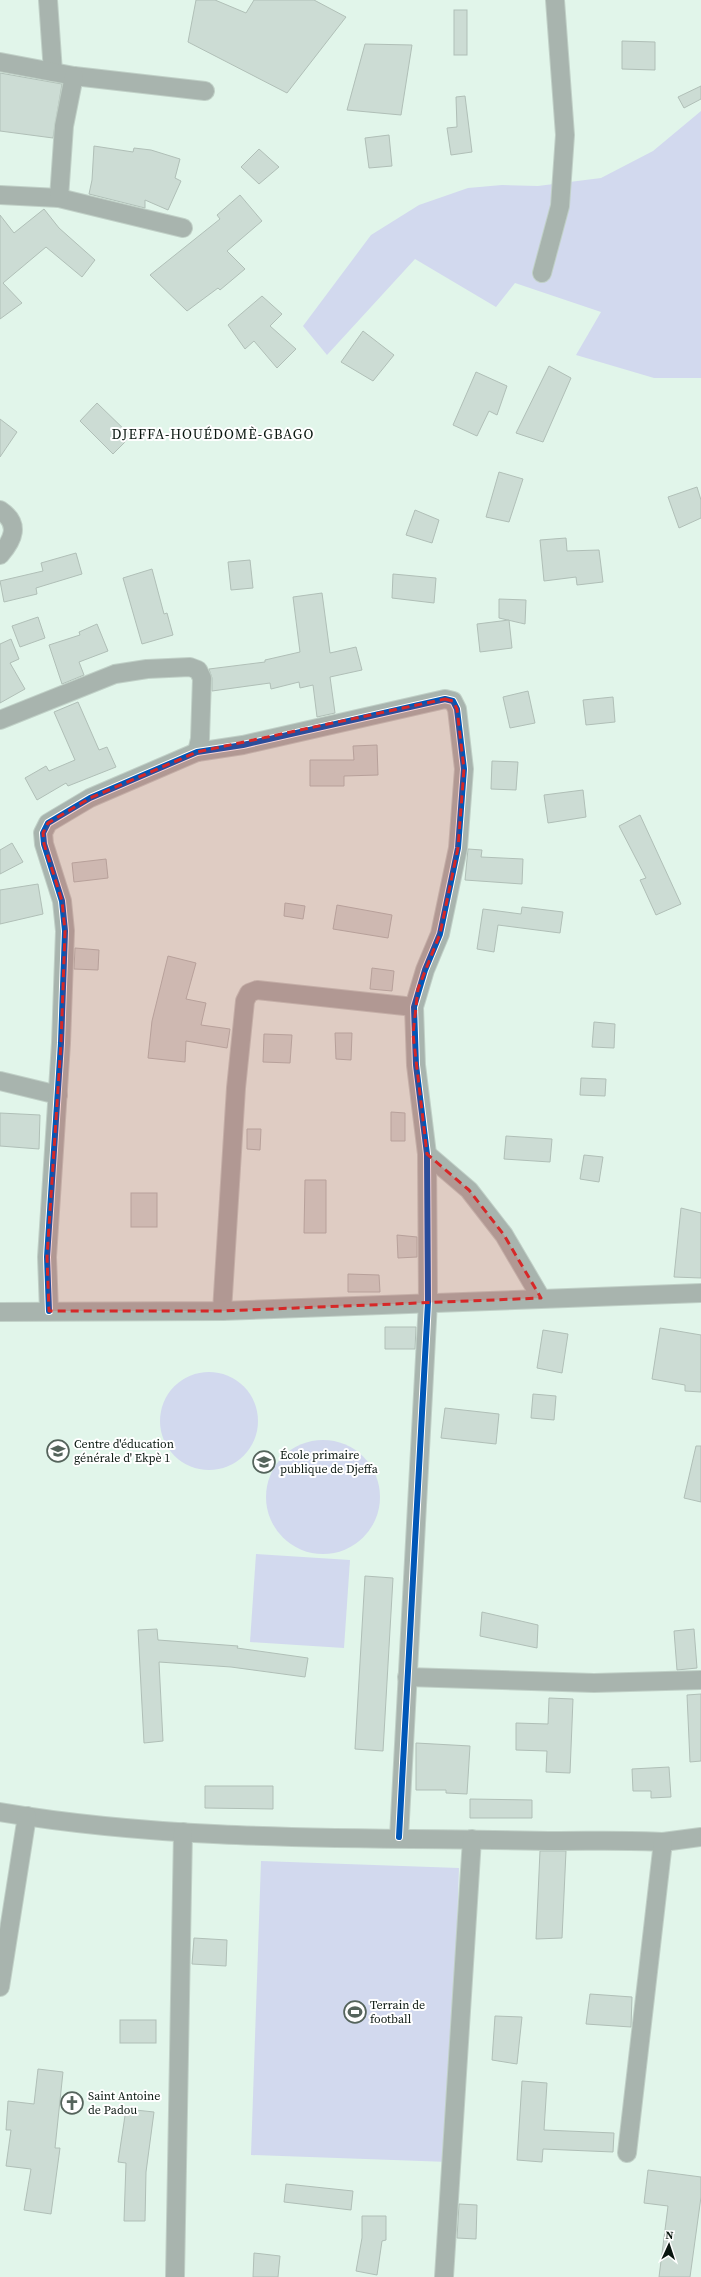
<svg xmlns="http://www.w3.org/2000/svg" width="701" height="2277" font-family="'Source Serif 4',serif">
	<rect width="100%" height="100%" fill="#e1f5ea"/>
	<!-- green -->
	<g fill="#d2d9ee">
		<polygon points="701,111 701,378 654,378 576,355 601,312 515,283 496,307 415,259 327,355 303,326 371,235 419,205 468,188 502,185 538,186 601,178 653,151"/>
		<circle cx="209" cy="1421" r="49"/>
		<circle cx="323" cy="1497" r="57"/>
		<polygon points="256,1554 350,1560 344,1648 250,1642"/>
		<polygon points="261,1861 459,1868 449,2162 251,2155"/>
	</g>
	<!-- building -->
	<g fill="#ccdcd4" stroke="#b0bfb7">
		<polygon points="196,0 215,0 246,13 254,0 314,0 346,17 287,93 188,42"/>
		<rect x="454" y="10" width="13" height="45"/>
		<polygon points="622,41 655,42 655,70 622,69"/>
		<polygon points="365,44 412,45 401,115 347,110"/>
		<polygon points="0,73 62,84 53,138 0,131"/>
		<polygon points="701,86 701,99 684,108 678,97"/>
		<polygon points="465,96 472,152 451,155 447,128 457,127 456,97"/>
		<polygon points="389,135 392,166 369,168 365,138"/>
		<polygon points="94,146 133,152 134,148 151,150 180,159 175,178 181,181 168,210 145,200 145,208 89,194 92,180"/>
		<polygon points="259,149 279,167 259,184 241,167"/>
		<polygon points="240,195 262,221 227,251 245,269 220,290 218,288 187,311 150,275 220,219 217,215"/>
		<polygon points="44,209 59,228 95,260 82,277 46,247 3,283 22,303 0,319 0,215 14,233"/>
		<polygon points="262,296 282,314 270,326 296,349 277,368 254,341 245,349 228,325"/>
		<polygon points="363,331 394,355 373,381 341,362"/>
		<polygon points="549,366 571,378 543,442 516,433"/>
		<polygon points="476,372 507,386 497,415 489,411 477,436 453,425"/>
		<polygon points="97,403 131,436 113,454 80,421"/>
		<polygon points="0,419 17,432 0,457"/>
		<polygon points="499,472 523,479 509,522 486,517"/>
		<polygon points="697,487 701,500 701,518 679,528 668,497"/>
		<polygon points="415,510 439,520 432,543 406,535"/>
		<polygon points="566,538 567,551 599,550 603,582 577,585 576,577 544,581 540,540"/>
		<polygon points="76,553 82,574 36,588 37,594 4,602 0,581 43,571 41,563"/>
		<polygon points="250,560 253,588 231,590 228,562"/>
		<polygon points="152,569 164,614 167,613 173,635 142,644 123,578"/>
		<polygon points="393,574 436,578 434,603 392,598"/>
		<polygon points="322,593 330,653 356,647 362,670 330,677 335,713 317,717 313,685 300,688 299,682 271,689 270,683 212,691 212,678 209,669 265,662 265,660 300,652 293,597"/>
		<polygon points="499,599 526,600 525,624 499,618"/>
		<polygon points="38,617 45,638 20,647 12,626"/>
		<polygon points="509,620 512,648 480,652 477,624"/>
		<polygon points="97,624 108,651 79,662 84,675 62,684 49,645 80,635 79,632"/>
		<polygon points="11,639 19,659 10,663 25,689 0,703 0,644"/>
		<polygon points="528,691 535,723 510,728 503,697"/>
		<polygon points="613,697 615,722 586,725 583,700"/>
		<polygon points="78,702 99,750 107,747 116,767 68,786 66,783 37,800 25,778 46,766 49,771 75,760 54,712"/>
		<polygon points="377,745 378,775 344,776 344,786 310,786 310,760 354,760 353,746"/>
		<polygon points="492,761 518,762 516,790 491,789"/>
		<polygon points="583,790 586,817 548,823 544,795"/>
		<polygon points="640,815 681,904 656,915 640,880 646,878 619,826"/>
		<polygon points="12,843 23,862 0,874 0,850"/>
		<polygon points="468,849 482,850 481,857 523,859 522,884 465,880"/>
		<polygon points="106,859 108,878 74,882 72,863"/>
		<polygon points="38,884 43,914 0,924 0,890"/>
		<polygon points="285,903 305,906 303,919 284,916"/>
		<polygon points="337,905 392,915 388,938 333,929"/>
		<polygon points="522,907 563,912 560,933 498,925 494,952 477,949 483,909 521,914"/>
		<polygon points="75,948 99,950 98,970 74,969"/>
		<polygon points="168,956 196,963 186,999 206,1003 201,1025 230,1029 227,1048 186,1041 185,1062 148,1058 152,1021"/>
		<polygon points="372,968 394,971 392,991 370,989"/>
		<polygon points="594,1022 615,1024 614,1048 592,1047"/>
		<polygon points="335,1033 352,1033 351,1060 336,1059"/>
		<polygon points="264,1034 292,1035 290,1063 263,1062"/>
		<polygon points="581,1078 606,1079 605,1096 580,1095"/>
		<polygon points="391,1112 405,1113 405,1141 391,1141"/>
		<polygon points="0,1113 40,1115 39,1149 0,1146"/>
		<polygon points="247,1129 261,1129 260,1150 247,1149"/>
		<polygon points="506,1136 552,1139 550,1162 504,1159"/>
		<polygon points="584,1155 603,1157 599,1182 580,1179"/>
		<polygon points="305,1180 326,1180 326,1233 304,1233"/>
		<rect x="131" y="1193" width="26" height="34"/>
		<polygon points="681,1208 701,1213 701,1278 674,1277"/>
		<polygon points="397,1235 417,1237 417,1257 398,1258"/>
		<polygon points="348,1274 379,1275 380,1292 348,1292"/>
		<polygon points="385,1327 416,1327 415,1349 385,1349"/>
		<polygon points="660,1328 701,1335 701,1392 685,1391 685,1385 652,1379"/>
		<polygon points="543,1330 568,1334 562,1373 537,1368"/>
		<polygon points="533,1394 556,1396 554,1420 531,1418"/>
		<polygon points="445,1408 499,1414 496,1444 441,1438"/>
		<polygon points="696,1446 701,1446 701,1502 684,1498"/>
		<polygon points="365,1576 393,1578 383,1751 355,1749"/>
		<polygon points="482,1612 538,1625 537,1648 480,1636"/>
		<polygon points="157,1629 158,1640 238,1646 237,1648 308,1658 305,1677 231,1667 159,1662 163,1741 144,1743 138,1630"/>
		<polygon points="694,1629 697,1668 677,1670 674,1631"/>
		<polygon points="701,1694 701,1761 690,1762 687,1695"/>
		<polygon points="549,1698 573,1699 570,1773 546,1772 547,1751 516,1750 516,1723 548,1724"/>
		<polygon points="416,1743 470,1746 467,1794 446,1793 446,1790 416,1790"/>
		<polygon points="669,1767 671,1797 651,1798 651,1791 633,1791 632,1769"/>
		<polygon points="205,1786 273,1786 273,1809 205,1808"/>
		<polygon points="470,1799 532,1800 532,1818 470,1818"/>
		<polygon points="540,1851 566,1851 562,1938 536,1939"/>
		<polygon points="194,1938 227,1940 226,1966 192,1964"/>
		<polygon points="590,1994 632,1997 631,2027 586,2024"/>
		<polygon points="495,2016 522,2017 517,2064 492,2060"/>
		<rect x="120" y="2020" width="36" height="23"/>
		<polygon points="38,2069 63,2072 55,2148 60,2148 51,2214 24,2210 31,2169 6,2166 11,2130 6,2130 8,2101 34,2104"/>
		<polygon points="522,2081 547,2083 544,2130 614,2133 613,2152 543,2149 542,2162 517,2160"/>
		<polygon points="126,2109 154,2112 146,2172 145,2221 124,2221 126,2163 118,2162"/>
		<polygon points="648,2170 701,2177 701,2197 690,2277 659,2277 668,2206 644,2203"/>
		<polygon points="286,2184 353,2191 351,2210 284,2202"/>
		<polygon points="459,2204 477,2205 476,2239 457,2238"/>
		<polygon points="362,2216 386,2216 386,2240 382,2241 377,2275 356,2271 362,2238"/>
		<polygon points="254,2253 280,2256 278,2277 253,2277"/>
	</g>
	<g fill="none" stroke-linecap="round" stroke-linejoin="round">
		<!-- minor casing -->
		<g stroke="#c0d0c7" stroke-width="20">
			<g id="minor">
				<polyline points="48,0 53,72"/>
				<polyline points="0,62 74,76 205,91"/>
				<polyline points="0,195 59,198 183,228"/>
				<polyline points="59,198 64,126 74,76"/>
				<polyline points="542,273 560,206 565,135 555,0"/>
				<path d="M0,510C21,524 13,540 0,555"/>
				<polyline points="0,720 115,674 147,669 190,667 198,670 202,678 200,739 197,752"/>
				<polyline points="0,1081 58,1095"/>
				<polyline points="427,1154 469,1190 504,1235 541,1298"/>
				<polyline points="49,1311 47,1257 61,1043 65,931 62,901 44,844 43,833 48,823 90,798 197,752 243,745 445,699 453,701 457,709 464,769 458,848 440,934 425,970 414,1007 416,1065 427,1154 428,1302 399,1837"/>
				<polyline points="222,1311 236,1088 245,1001 249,993 257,990 414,1007"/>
				<polyline points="0,1312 222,1311 701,1293"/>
				<polyline points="407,1677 594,1683 701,1680"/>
				<path d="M0,1812C184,1843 373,1837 559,1841C594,1841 628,1840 663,1842L701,1837"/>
				<polyline points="0,1987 27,1816"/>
				<polyline points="627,2153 663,1842"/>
				<polyline points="175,2277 183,1832"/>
				<polyline points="444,2277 472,1839"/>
			</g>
		</g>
		<!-- minor -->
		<use href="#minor" stroke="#a8b4ae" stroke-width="18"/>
		<!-- cycleway casing -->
		<g stroke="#fff" stroke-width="8">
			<polyline id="cycleway" points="49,1311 47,1257 61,1043 65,931 62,901 44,844 43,833 48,823 90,798 197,752 243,745 445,699 453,701 457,709 464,769 458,848 440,934 425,970 414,1007 416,1065 427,1154 428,1302 399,1837"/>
		</g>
		<!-- cycleway -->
		<use href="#cycleway" stroke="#0057b8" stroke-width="6"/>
	</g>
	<!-- marked area -->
	<path fill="#d62828" fill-opacity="0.2" stroke="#d62828" stroke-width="3" stroke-dasharray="8 5" stroke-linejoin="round" d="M445,699L453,701L457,709L464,769L458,848L440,934L418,989L413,1034L427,1154L469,1190L504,1235L541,1298L222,1311H49L47,1257L61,1043L65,931L62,901L44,844L43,833L48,823L90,798L197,752Z"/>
	<!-- icons -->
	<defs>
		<g id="university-ring" transform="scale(1.15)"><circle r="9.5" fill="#fff" stroke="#55645c" stroke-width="1.5"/><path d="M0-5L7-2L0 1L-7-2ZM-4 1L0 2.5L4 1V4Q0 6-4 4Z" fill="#55645c"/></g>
		<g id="school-ring" transform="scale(1.15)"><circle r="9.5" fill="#fff" stroke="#55645c" stroke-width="1.5"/><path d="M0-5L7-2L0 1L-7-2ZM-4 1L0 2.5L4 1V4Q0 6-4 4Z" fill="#55645c"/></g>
		<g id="stadium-ring" transform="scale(1.15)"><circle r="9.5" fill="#fff" stroke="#55645c" stroke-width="1.5"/><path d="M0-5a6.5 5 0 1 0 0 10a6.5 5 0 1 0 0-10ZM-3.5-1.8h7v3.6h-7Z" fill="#55645c"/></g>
		<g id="church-ring" transform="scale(1.15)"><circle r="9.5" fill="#fff" stroke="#55645c" stroke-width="1.5"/><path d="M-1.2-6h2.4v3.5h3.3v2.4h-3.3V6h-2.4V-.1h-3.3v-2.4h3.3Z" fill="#55645c"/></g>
	</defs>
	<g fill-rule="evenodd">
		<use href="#university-ring" x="58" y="1451"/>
		<use href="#school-ring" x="264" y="1462"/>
		<use href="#stadium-ring" x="355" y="2012"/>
		<use href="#church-ring" x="72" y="2103"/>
	</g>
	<g text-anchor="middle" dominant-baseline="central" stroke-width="4" stroke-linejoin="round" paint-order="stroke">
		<!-- poi labels -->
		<g font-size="12" fill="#09160f" stroke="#fff" text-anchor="start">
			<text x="74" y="1444">Centre d'éducation<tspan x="74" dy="14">générale d' Ekpè 1</tspan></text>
			<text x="280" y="1455">École primaire<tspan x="280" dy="14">publique de Djeffa</tspan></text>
			<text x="370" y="2005">Terrain de<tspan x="370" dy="14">football</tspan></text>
			<text x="88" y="2096">Saint Antoine<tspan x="88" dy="14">de Padou</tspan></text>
		</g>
		<!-- quarter labels -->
		<g font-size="14" letter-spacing="1" fill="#09160f" stroke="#fff">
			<text x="213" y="434">DJEFFA-HOUÉDOMÈ-GBAGO</text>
		</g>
	</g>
	<!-- north arrow -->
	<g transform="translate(669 2245) rotate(3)" stroke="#ffffff" stroke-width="3" paint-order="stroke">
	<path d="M0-3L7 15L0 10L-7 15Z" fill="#09160f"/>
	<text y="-6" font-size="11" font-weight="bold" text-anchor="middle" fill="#09160f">N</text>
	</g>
</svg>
